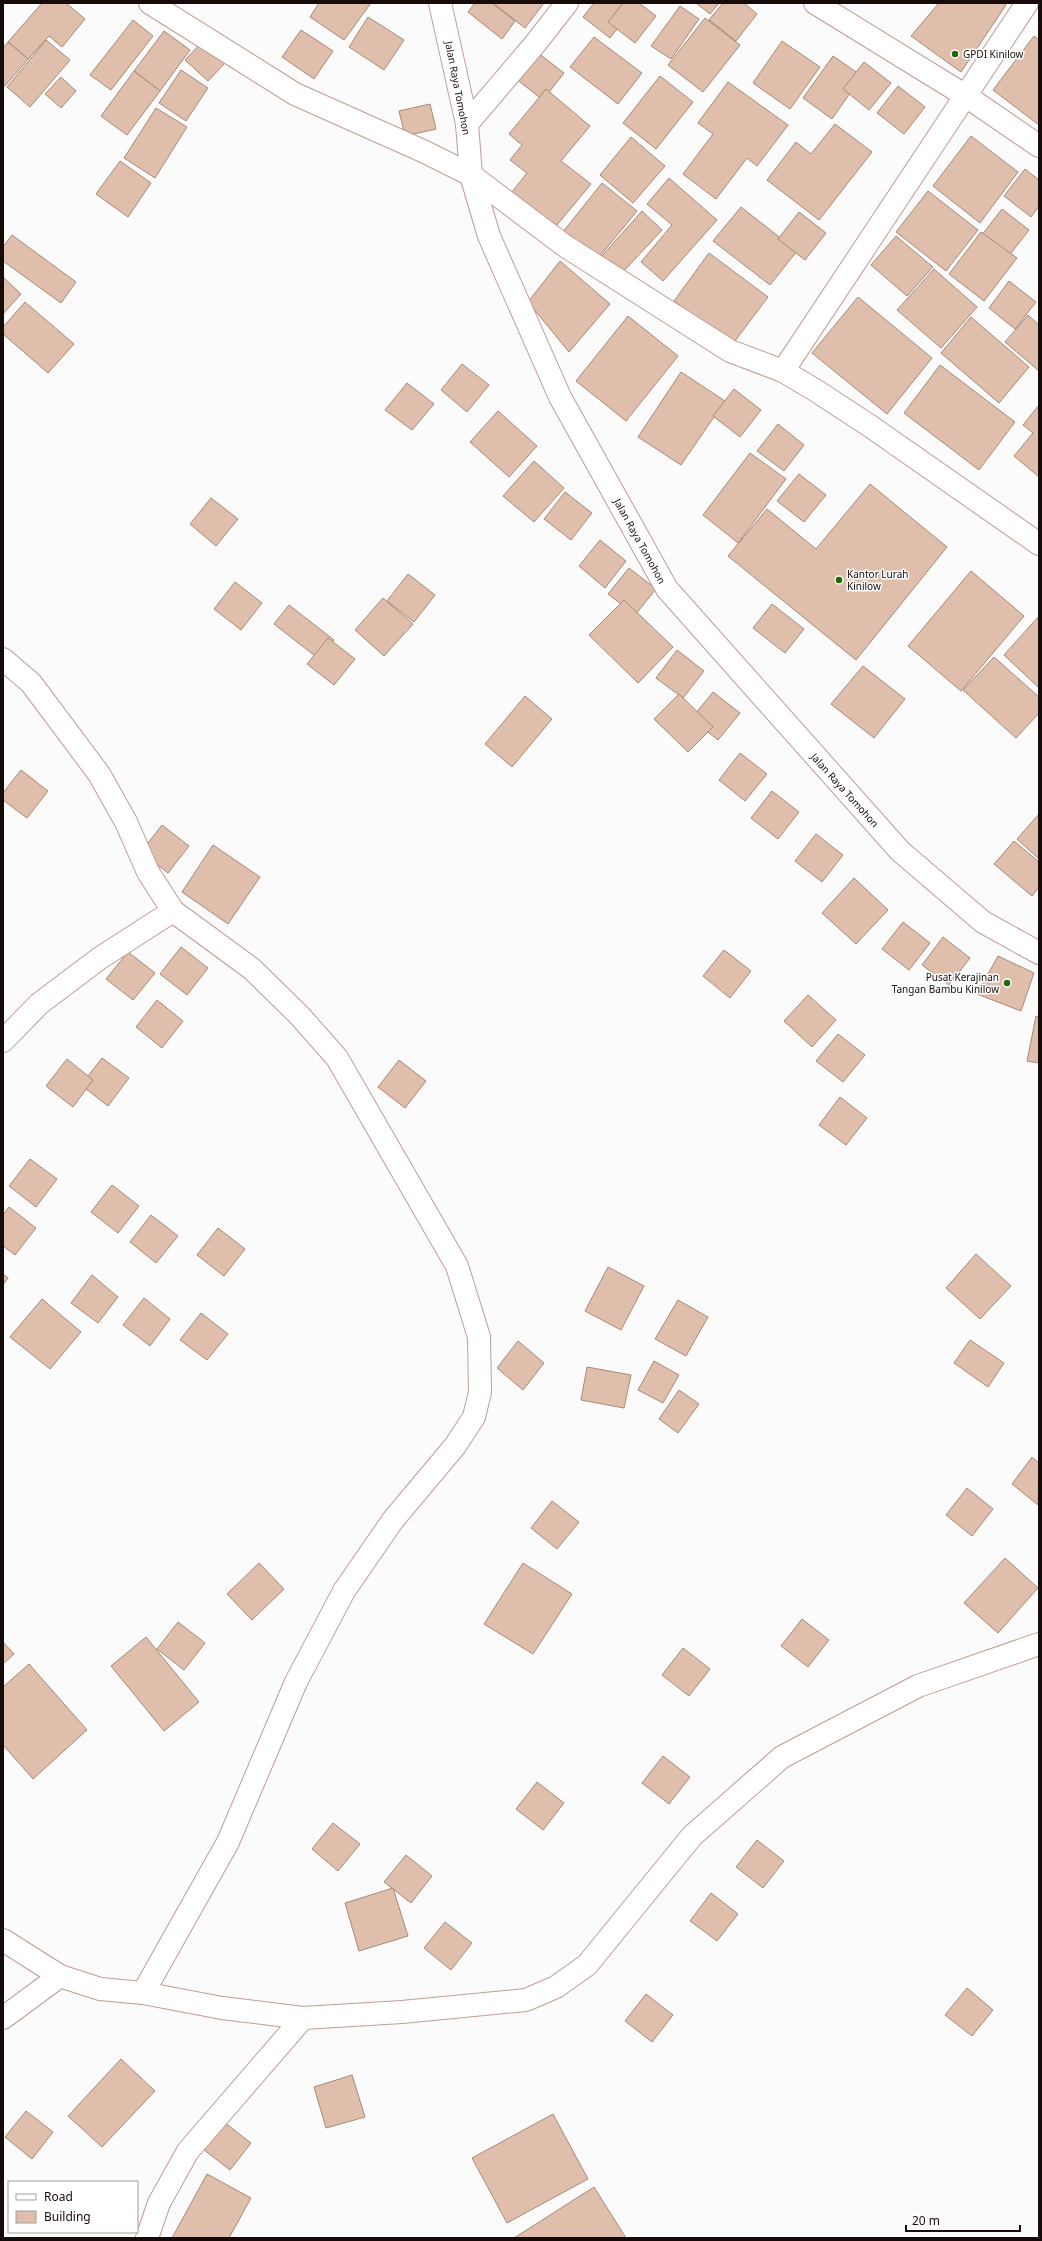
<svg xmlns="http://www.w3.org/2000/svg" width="1042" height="2241" font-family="'Noto Sans',sans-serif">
	<rect width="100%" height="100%" fill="#fbfbfb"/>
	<!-- building -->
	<g fill="#dfbfac" stroke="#a78977">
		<polygon points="42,3 66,3 85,19 62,47 49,36 28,59 8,42"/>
		<polygon points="319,3 371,3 344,40 310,17"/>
		<polygon points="475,3 492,3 515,21 502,39 468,12"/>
		<polygon points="493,3 544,3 525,28"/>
		<polygon points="594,3 621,3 631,11 610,38 583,17"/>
		<polygon points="623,3 639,3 656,16 635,43 608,22"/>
		<polygon points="696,3 719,3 710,14"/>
		<polygon points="723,3 744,3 757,14 736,41 709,20"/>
		<polygon points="939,3 1004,3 1006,5 961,72 911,36"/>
		<polygon points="680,6 699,19 671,59 651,46"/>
		<polygon points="368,17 404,40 384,70 349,47"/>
		<polygon points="705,18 740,45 703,92 668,65"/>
		<polygon points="133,20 153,36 111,90 90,75"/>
		<polygon points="301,30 333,51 314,79 282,57"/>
		<polygon points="164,31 190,50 160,91 134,71"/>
		<polygon points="1034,36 1039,40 1039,125 993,90"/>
		<polygon points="594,37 642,73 618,104 570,67"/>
		<polygon points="46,40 70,60 30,107 7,87"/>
		<polygon points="203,41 226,62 208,81 185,60"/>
		<polygon points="782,41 820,67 790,109 753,83"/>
		<polygon points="8,42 28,59 5,86 3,84 3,48"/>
		<polygon points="537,52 564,73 543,100 516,79"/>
		<polygon points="833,56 862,76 832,119 803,98"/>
		<polygon points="864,62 891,83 869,110 843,89"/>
		<polygon points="181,70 208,88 186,121 159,103"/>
		<polygon points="134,71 160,91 127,135 101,116"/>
		<polygon points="660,76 693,102 656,149 623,123"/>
		<polygon points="61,77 76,91 61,108 45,94"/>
		<polygon points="728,82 788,125 757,166 747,158 716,199 683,174 713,134 698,123"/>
		<polygon points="898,86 925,107 904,134 877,113"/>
		<polygon points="546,89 590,126 561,161 591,184 551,232 508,197 527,173 510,160 522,145 509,134"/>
		<polygon points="430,104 436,129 405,136 399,111"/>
		<polygon points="156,108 187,127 155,178 124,158"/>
		<polygon points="835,124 872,152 819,220 767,180 796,142 811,154"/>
		<polygon points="971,136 1018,172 980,223 933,186"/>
		<polygon points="631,137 665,166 633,203 600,175"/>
		<polygon points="120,161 151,183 128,217 96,194"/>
		<polygon points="1025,169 1039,180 1039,206 1031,217 1004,196"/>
		<polygon points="669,178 717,220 663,281 641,262 672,225 647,204"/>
		<polygon points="602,183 637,211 596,261 562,233"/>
		<polygon points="928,191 978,230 946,271 896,232"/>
		<polygon points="741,207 797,251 770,285 713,241"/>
		<polygon points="1002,209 1029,230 1008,257 981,236"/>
		<polygon points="642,211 662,230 622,273 602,256"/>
		<polygon points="799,212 826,233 805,260 778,239"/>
		<polygon points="981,232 1017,258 984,301 949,274"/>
		<polygon points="12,235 76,282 61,303 3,261 3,247"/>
		<polygon points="896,236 933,267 907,296 871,265"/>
		<polygon points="709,253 768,297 732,345 674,301"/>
		<polygon points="560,261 610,304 569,352 528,302"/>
		<polygon points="934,269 977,307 941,348 897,310"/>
		<polygon points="3,277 21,294 3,314"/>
		<polygon points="1009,281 1036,302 1015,329 989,308"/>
		<polygon points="858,297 932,358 887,414 812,353"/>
		<polygon points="25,302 74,344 48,373 3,334 3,327"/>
		<polygon points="1028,315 1039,325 1039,371 1005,342"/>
		<polygon points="628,316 678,356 626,421 576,381"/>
		<polygon points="971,317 1029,367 999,403 941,353"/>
		<polygon points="462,364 489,385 467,412 441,390"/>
		<polygon points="940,365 1015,422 979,470 904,413"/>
		<polygon points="681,372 725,401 681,465 638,437"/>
		<polygon points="407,383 434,404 412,430 385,410"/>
		<polygon points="734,389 761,410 740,437 713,416"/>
		<polygon points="1039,405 1039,477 1014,456 1033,433 1023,425"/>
		<polygon points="498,411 537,446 509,477 470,442"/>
		<polygon points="778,424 804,445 784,471 757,451"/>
		<polygon points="750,453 786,479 738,543 703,515"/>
		<polygon points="534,461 564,488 534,522 503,496"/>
		<polygon points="799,474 826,495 804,522 777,501"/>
		<polygon points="870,484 947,547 856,660 728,556 767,509 816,549"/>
		<polygon points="565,492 592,513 571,540 544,519"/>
		<polygon points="211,498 238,519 216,546 190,524"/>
		<polygon points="600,540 626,561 605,588 579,566"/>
		<polygon points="629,568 656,589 635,615 608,594"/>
		<polygon points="971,571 1024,616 961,691 908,646"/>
		<polygon points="408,574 435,595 414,622 387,601"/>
		<polygon points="235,582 262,603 241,630 214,609"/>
		<polygon points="383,598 413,624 384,656 355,630"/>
		<polygon points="624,600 673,647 638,683 589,635"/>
		<polygon points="772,604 804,629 785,653 753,628"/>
		<polygon points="289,605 334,640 319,659 274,624"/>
		<polygon points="1039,616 1039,688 1004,655"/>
		<polygon points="328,638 355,659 334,685 307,664"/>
		<polygon points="677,650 704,671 683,698 656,678"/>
		<polygon points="994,657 1039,697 1039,713 1016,738 963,690"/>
		<polygon points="863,666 905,699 874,738 831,704"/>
		<polygon points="713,692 740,713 718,740 691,719"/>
		<polygon points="679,694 713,727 688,752 654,719"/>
		<polygon points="525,696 552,719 512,767 485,744"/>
		<polygon points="740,753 767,774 745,801 719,780"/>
		<polygon points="21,770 48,791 27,818 3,800 3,793"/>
		<polygon points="772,791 799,812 778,839 751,818"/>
		<polygon points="1039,814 1039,859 1017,839"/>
		<polygon points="162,825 189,846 168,873 141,852"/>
		<polygon points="816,834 843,855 822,882 795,861"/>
		<polygon points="1014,841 1039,862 1039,887 1032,896 994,864"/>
		<polygon points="213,845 260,877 228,924 182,892"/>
		<polygon points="854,878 888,910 856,944 822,913"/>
		<polygon points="903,922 930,943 909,970 882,949"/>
		<polygon points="943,937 970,958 949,985 922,965"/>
		<polygon points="181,947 208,968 187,995 160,974"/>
		<polygon points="724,950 751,971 730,998 703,976"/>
		<polygon points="128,952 155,973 133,1000 106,979"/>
		<polygon points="998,956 1034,973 1021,1011 977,994"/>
		<polygon points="808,995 836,1020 812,1047 784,1021"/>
		<polygon points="157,1000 183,1021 162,1048 136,1027"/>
		<polygon points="1036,1016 1039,1017 1039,1063 1027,1061"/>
		<polygon points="838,1034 865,1055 843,1082 816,1061"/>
		<polygon points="102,1058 129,1078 108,1106 81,1085"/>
		<polygon points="67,1059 93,1080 73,1107 46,1086"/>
		<polygon points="399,1060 426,1081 405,1108 378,1087"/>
		<polygon points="840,1097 867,1118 846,1145 819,1125"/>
		<polygon points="30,1159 57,1179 36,1207 9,1186"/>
		<polygon points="112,1185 139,1206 118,1233 91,1212"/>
		<polygon points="9,1207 36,1228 15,1255 3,1246 3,1215"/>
		<polygon points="151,1215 178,1236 156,1263 130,1242"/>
		<polygon points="218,1228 245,1249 224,1276 197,1255"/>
		<polygon points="976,1254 1011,1286 980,1319 946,1288"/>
		<polygon points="608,1267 644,1286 621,1330 585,1311"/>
		<polygon points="3,1274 8,1278 3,1285"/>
		<polygon points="92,1275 118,1297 98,1323 71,1303"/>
		<polygon points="144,1298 170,1319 150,1346 123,1325"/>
		<polygon points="42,1299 81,1332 50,1369 10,1337"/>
		<polygon points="678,1300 708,1317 686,1356 655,1339"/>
		<polygon points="201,1313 228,1334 207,1360 180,1340"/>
		<polygon points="970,1340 1004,1363 988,1387 954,1363"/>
		<polygon points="518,1341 544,1363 523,1390 497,1368"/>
		<polygon points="654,1361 679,1375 663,1403 638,1390"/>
		<polygon points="587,1367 631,1375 624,1408 581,1400"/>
		<polygon points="679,1390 699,1404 678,1433 659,1419"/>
		<polygon points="1032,1457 1039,1463 1038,1505 1012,1484"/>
		<polygon points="967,1488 993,1509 972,1536 946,1515"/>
		<polygon points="552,1501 579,1522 557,1549 531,1528"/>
		<polygon points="1005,1558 1038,1588 998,1633 964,1603"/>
		<polygon points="259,1563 284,1589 252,1620 227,1594"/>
		<polygon points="523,1563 572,1594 533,1654 484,1624"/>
		<polygon points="802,1619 829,1640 808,1667 781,1646"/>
		<polygon points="178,1622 205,1643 184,1670 157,1649"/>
		<polygon points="146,1637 199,1702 164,1731 111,1666"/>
		<polygon points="3,1642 14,1654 3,1664"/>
		<polygon points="683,1648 710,1669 689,1696 662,1675"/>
		<polygon points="29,1664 87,1730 33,1779 3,1745 3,1687"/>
		<polygon points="663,1756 690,1777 669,1804 642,1783"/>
		<polygon points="537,1782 564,1803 543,1830 516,1809"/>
		<polygon points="333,1823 360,1844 338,1871 312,1849"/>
		<polygon points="757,1840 784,1861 763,1888 736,1867"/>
		<polygon points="406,1855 432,1876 411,1903 384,1882"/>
		<polygon points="393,1888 408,1936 359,1951 345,1903"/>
		<polygon points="711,1893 738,1914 717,1941 690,1921"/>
		<polygon points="445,1922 472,1943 451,1970 424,1948"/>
		<polygon points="967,1988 993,2010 972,2036 945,2015"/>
		<polygon points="646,1994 673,2015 652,2042 625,2021"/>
		<polygon points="121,2059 155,2091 102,2147 68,2116"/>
		<polygon points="352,2075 365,2117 326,2128 314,2087"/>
		<polygon points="26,2111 53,2132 32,2159 5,2137"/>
		<polygon points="553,2114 588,2179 507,2223 472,2158"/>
		<polygon points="224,2122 251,2143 230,2170 203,2149"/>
		<polygon points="207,2174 251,2198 229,2238 172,2238"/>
		<polygon points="594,2187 626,2238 514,2238"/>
	</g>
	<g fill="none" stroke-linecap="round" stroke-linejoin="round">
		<!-- minor casing -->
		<g stroke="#c09c95" stroke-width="24">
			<g id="minor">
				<polyline points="150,3 295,94 425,152 471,175 565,246 730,351 783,371 815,390 870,426 1039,544"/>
				<polyline points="815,3 966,96 1039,146"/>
				<polyline points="467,124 535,44 567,3"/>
				<polyline points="783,371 1027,3"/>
				<polyline points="3,659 31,683 99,774 126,822 148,872 173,911 252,969 299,1015 337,1058 457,1266 479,1337 480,1392 474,1417 455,1446 393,1520 344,1591 296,1682 228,1842 143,1993"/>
				<polyline points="3,1041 39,1004 100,958 173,911"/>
				<polyline points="3,1940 60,1976 100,1989 143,1993 222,2008 303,2018 402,2012 526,2000 556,1987 587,1965 692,1836 782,1757 918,1686 1039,1644"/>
				<polyline points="3,2018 60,1976"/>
				<polyline points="147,2238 159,2203 188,2151 303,2018"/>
			</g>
		</g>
		<!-- highway casing -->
		<g stroke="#c09c95" stroke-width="24">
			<polyline id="highway" points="440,3 467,124 471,175 489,236 560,397 667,589 900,851 983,922 1039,953"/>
		</g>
		<!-- minor -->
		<use href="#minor" stroke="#fff" stroke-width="22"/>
		<!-- highway -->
		<use href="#highway" stroke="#fff" stroke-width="22"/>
	</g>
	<!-- markers -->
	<g fill="#206800" stroke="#fff" stroke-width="1.5">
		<circle cx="955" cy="54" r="4"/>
		<circle cx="839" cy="580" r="4"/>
		<circle cx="1007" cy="983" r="4"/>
	</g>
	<g text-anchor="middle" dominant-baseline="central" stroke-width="3" stroke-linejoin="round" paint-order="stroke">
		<!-- poi labels -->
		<g font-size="10" fill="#170b09" stroke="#fff" text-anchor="start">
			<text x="963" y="54">GPDI Kinilow</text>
			<text x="847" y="574">Kantor Lurah<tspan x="847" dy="12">Kinilow</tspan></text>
			<text x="999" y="977" text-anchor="end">Pusat Kerajinan<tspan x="999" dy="12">Tangan Bambu Kinilow</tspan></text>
		</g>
		<!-- street labels -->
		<g font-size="10" fill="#170b09" stroke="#fff">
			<text transform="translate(458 88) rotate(79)">Jalan Raya Tomohon</text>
			<text transform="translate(640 541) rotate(61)">Jalan Raya Tomohon</text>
			<text transform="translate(845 790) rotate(48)">Jalan Raya Tomohon</text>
		</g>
	</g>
	<!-- border -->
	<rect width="1042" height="2241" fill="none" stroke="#170b09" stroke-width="8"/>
	<!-- legend -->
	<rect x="8" y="2181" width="130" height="52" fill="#ffffff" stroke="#a29d9d"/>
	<rect x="16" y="2194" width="20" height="6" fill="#ffffff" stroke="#a29d9d"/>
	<text x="44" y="2201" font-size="12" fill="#170b09">Road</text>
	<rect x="16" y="2211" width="20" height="12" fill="#dfbfac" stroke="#a29d9d"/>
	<text x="44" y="2221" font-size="12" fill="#170b09">Building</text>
	<!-- scale -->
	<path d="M906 2225v6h114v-6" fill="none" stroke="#170b09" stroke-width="2"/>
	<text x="912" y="2225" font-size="12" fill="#170b09" stroke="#ffffff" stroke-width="3" paint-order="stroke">20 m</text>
</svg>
